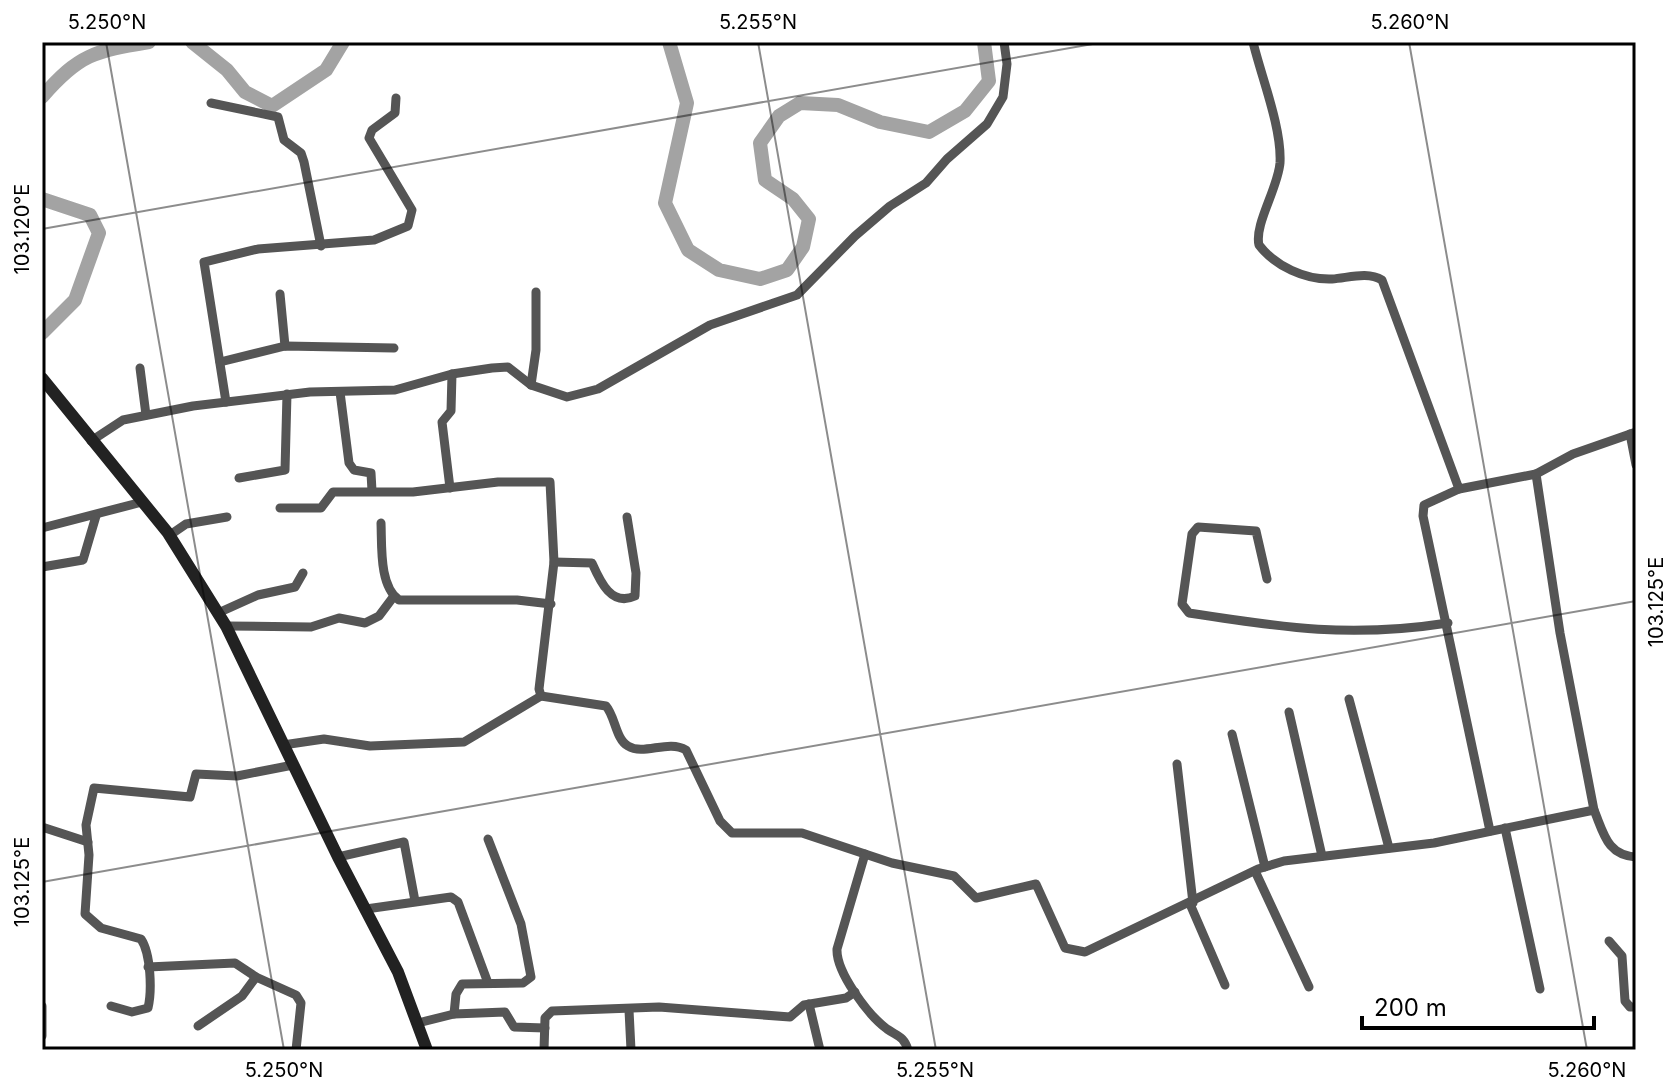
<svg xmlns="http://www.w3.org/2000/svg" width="1678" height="1092" font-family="Inter,sans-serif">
	<rect width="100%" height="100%" fill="#fff"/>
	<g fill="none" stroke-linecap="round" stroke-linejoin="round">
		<!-- river -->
		<g stroke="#a3a3a3" stroke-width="14">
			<polyline points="192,42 227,70 245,92 272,106 326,70 343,42"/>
			<polyline points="669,42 687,103 665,203 688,250 719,270 760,279 787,270 803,247 809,219 793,199 765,180 760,143 779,116 800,103 838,105 880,122 929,132 965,111 989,81 984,42"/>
			<path d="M42,97C79,54 95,51 149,42"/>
			<polyline points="42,199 90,215 99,233 75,300 42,333"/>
		</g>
		<!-- street -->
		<g stroke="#555" stroke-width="9">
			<path d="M1253,42C1261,76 1282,128 1280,163C1278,188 1254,225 1259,245C1275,266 1305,280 1332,279C1348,278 1368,271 1382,280L1459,489L1536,474L1560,633L1594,810"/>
			<polyline points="211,103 278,117 284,140 301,153 304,162 321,246"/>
			<polyline points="280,294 285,346"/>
			<polyline points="220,362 285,346 394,348"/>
			<polyline points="140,368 146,415"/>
			<polyline points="531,385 536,350 536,292"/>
			<polyline points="340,392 349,463 354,470 371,473 372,491"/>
			<polyline points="226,402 204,262 258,249 374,240 408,226 412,210 369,138 372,130 395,113 396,98"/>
			<polyline points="1630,434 1636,465"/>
			<polyline points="91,441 123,420 193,406 310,392 395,390 452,374 492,368 508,367 531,385 567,397 598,389 710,325 797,295 855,236 890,206 926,183 947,159 987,124 1003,97 1007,64 1004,42"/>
			<polyline points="1536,474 1573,454 1636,432"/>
			<polyline points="239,478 285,470 287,394"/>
			<polyline points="450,488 442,422 451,411 452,374"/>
			<polyline points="1459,489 1424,505 1423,516 1490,831"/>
			<path d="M280,508H321L333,492H413L498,482H550L554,562L539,689L541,696L606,706C615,716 616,740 628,746C644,756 668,739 686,750L720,821L732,833H802L892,863L954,876L976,898L1036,884L1065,948L1085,952L1258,869L1284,861L1434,843L1594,810C1604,834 1607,855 1636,857"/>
			<path d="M381,523C382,546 379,586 399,600H517L551,604"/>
			<polyline points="42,528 142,502"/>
			<polyline points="170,535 186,524 227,517"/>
			<path d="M554,562L592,563C600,581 611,607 635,596L636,573L627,517"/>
			<polyline points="42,567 83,560 96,516"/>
			<path d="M1267,579L1256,531L1198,527L1192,534L1182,604L1189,613C1285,628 1351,638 1448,623"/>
			<polyline points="218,613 258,595 295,587 303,573"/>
			<polyline points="226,626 311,627 339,618 365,623 379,616 394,596"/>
			<polyline points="1349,699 1389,848"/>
			<polyline points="1289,712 1322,856"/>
			<polyline points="1232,734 1265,867"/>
			<polyline points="283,745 324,739 370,746 464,742 541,696"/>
			<polyline points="1177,764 1193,903"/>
			<polyline points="42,827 88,842"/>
			<polyline points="1505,828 1540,989"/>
			<path d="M865,854L837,949C836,972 868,1015 887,1029C897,1036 904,1036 908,1050"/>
			<polyline points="338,857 404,842 415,901"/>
			<polyline points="1255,871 1309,987"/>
			<polyline points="1190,904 1225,985"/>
			<polyline points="366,909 451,897 458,902 488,983"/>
			<polyline points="1609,941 1622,956 1625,1001 1630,1007 1636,1007"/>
			<polyline points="148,967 235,963 256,977 296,995 301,1003 296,1050"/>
			<polyline points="809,1004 820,1050"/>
			<polyline points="42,1006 42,1036"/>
			<path d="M111,1006L132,1012L148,1008C152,991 151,954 141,939L101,928L85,914L89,855L86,825L94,788L190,797L196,774L237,776L293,765"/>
			<polyline points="629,1010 631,1050"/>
			<polyline points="454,1014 456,994 462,984 523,983 531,977 521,924 488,839"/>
			<polyline points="418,1023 454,1014 505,1012 514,1027 545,1028"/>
			<polyline points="198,1026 242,996 256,977"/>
			<polyline points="544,1050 545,1018 552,1011 659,1007 790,1017 804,1005 846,998 855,992"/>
		</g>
		<!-- secondary -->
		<polyline stroke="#222" stroke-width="12" points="42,378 168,533 226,626 338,857 398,972 427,1050"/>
	</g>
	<!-- ticks -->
	<path fill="none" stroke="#000" stroke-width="2" stroke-opacity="0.45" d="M106,42L284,1050M758,42L936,1050M1409,42L1587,1050M42,229L1104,42M42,882L1636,601"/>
	<!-- border -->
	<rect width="1678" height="1092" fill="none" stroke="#ffffff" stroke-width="88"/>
	<!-- scale -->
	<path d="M1362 1016v12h232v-12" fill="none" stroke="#000000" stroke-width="4"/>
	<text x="1374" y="1016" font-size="24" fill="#000000" stroke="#ffffff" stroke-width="6" paint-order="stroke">200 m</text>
	<rect x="44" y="44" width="1590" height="1004" fill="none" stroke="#000" stroke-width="3"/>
	<g font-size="20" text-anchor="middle" fill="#000">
		<text x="107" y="29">5.250°N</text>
		<text x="758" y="29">5.255°N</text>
		<text x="1410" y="29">5.260°N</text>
		<text transform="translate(22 229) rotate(-90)" y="7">103.120°E</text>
		<text transform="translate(1656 602) rotate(-90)" y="7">103.125°E</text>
		<text transform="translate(22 882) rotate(-90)" y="7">103.125°E</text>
		<text x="284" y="1077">5.250°N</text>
		<text x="935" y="1077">5.255°N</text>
		<text x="1587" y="1077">5.260°N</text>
	</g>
</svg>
